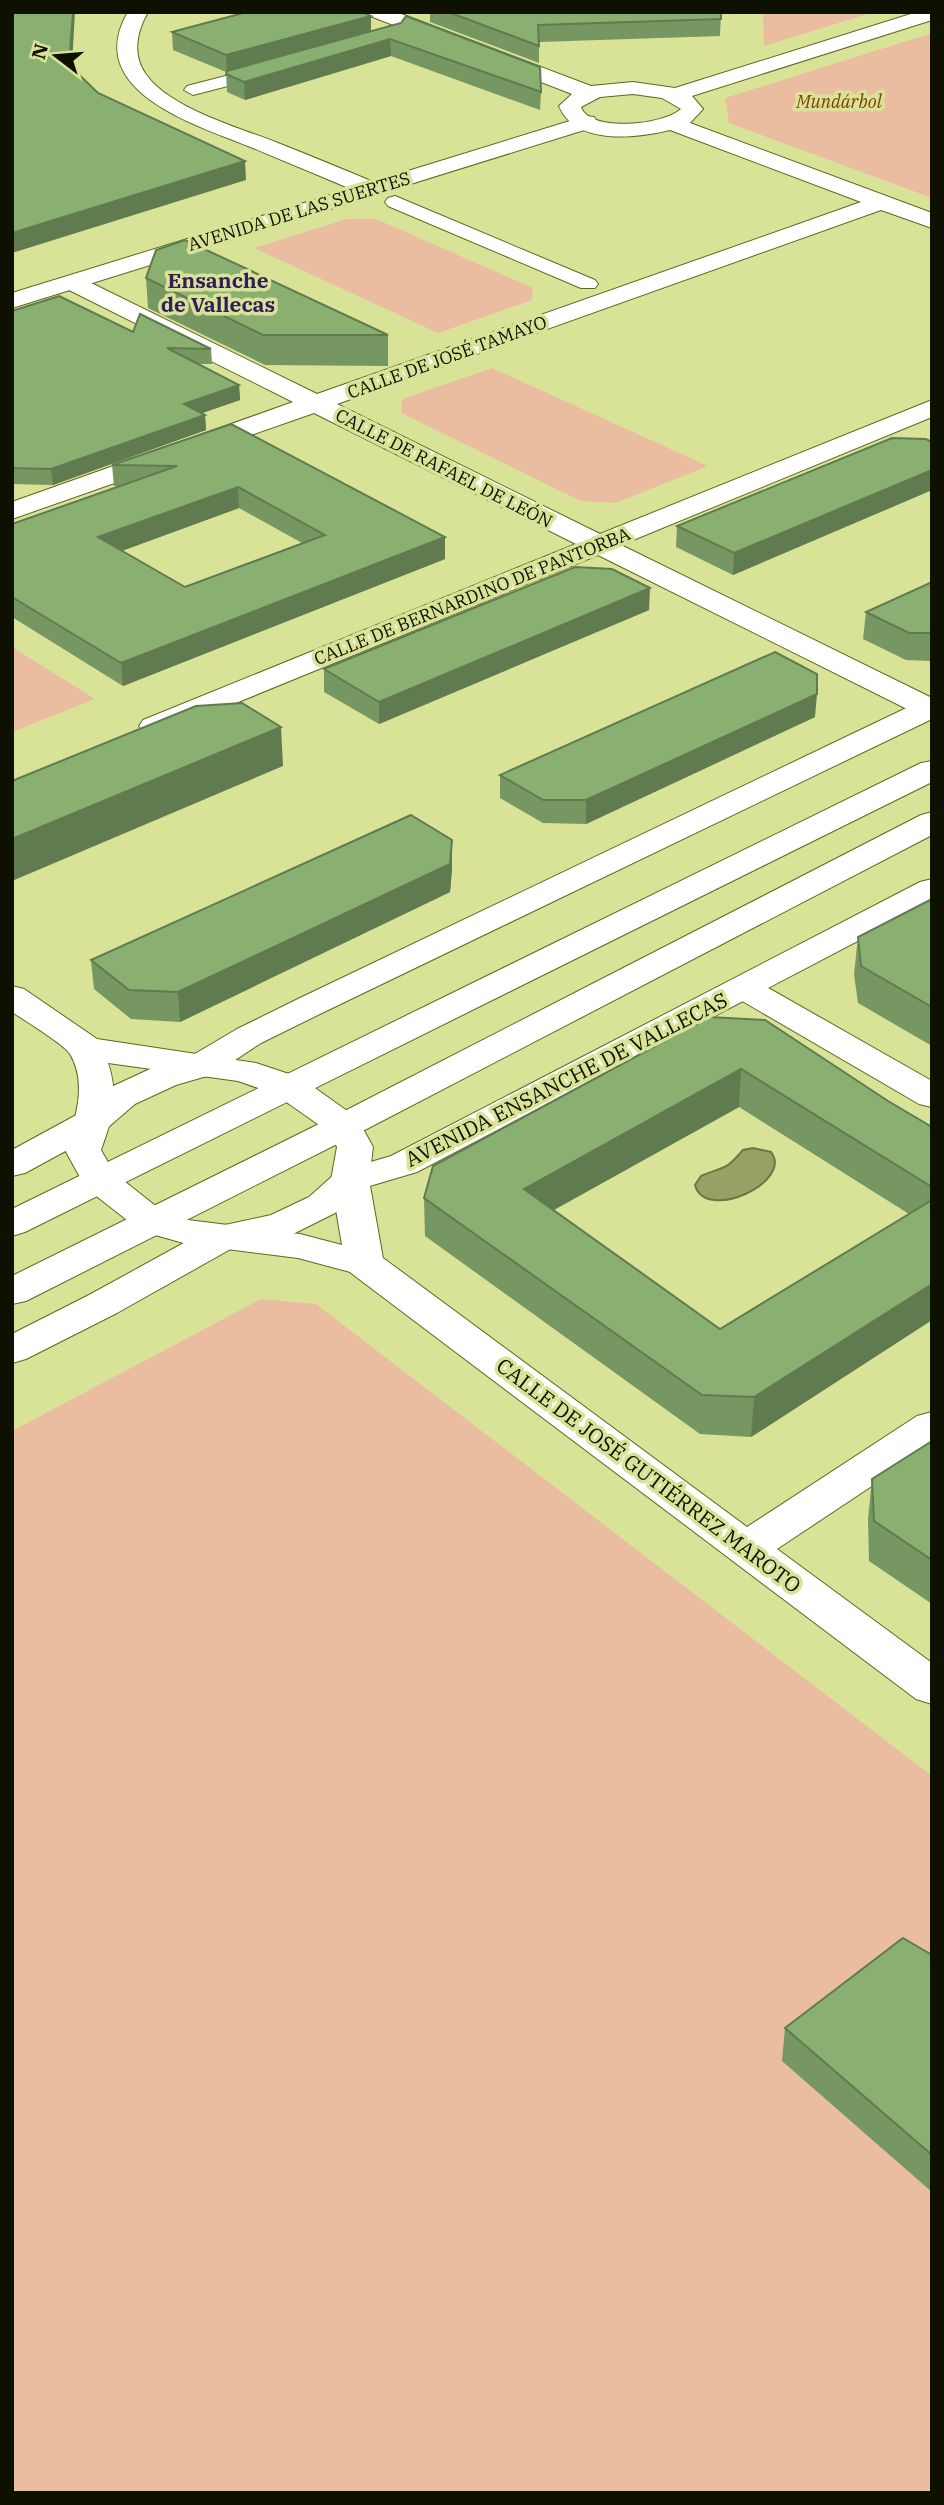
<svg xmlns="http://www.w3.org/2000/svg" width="944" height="2505" font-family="'IBM Plex Serif',serif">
	<rect width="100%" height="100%" fill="#d9e397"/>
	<!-- green -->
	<g fill="#eabda1">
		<polygon points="763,12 874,12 764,46"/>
		<polygon points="932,33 932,198 729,123 725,98"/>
		<polygon points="347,219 376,219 533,288 532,300 438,333 254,248"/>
		<polygon points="492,368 708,466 615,503 581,501 401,413 402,399"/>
		<polygon points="12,647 95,699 12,732"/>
		<polygon points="261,1299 316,1304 932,1776 932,2493 12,2493 12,1431"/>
	</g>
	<!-- water -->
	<path fill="#98a064" stroke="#6f7546" stroke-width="2" d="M753,1148L771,1152C794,1182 705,1223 695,1185L701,1176C726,1165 724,1172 743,1150Z"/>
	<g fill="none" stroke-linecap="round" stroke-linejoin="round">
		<!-- pedestrian casing -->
		<g stroke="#60671b" stroke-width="2">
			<g id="pedestrian">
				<polygon points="268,65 277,70 274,74 193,95 184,90 187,86"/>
				<polygon points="395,196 595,280 598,284 595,288 581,288 388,206 385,202 388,198"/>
			</g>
		</g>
		<!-- minor casing -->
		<g stroke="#60671b" stroke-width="2">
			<g id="minor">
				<path d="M128,12H148C137,31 132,54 145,73C168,108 240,128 278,143C311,156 345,170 378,184L381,189L378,194H362C326,178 289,163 253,148C199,126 81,92 128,12Z"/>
				<path d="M367,12H396L591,86L633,82L675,88L917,12H932V20L692,96L703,109L690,123L932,213V228L881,210L337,404L600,534L932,400V417L621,545L932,698V716L917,714L598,555L165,732L154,735L143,732L139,726L143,720L576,544L314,413L12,519V502L293,402L65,288L61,283L65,278H81L317,394L861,202L670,130C637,138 575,146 559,106L572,94L370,16ZM633,94L662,98L681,109C664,125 590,133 581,107L600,97Z"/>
				<polygon points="744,978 756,981 932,1081 932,1107 919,1104 732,995 727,988 732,981"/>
				<polygon points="365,1252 379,1255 747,1527 917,1416 932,1412 932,1446 777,1549 932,1663 932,1704 916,1699 351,1273 346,1264 351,1255"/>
			</g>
		</g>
		<!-- tertiary casing -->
		<g stroke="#60671b" stroke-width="2">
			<g id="tertiary">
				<polygon points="932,698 932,719 324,1012 261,1043 214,1074 176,1085 135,1104 106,1129 25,1173 12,1176 12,1150 80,1113 109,1088 150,1069 188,1058 237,1029 300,998 921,701"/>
				<polygon points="932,879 932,902 417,1172 363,1188 335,1213 295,1233 236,1246 117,1313 26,1359 12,1363 12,1334 89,1295 211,1228 271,1215 309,1197 337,1172 391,1156 920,882"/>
			</g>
		</g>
		<!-- secondary casing -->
		<g stroke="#60671b" stroke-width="2">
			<g id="secondary">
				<polygon points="586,116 594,117 597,122 594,127 12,308 12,293"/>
				<path d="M12,986L24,989L97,1039L256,1063L301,1078L357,1118L373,1147L369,1180L384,1264L379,1273L365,1276L298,1258L187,1244L141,1231L86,1188L65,1150C75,1120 88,1084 70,1054C65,1045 24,1020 12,1012ZM108,1063L238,1081L275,1094L329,1132L337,1147L331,1180L342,1245L300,1234L188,1220L167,1215L114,1173L101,1150C113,1117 119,1097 108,1063Z"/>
			</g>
		</g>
		<!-- primary casing -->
		<g stroke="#60671b" stroke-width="2">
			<g id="primary">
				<polygon points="932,761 932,782 25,1232 12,1236 12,1209 921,763"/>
				<polygon points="932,812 932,835 357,1134 26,1301 12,1304 12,1276 331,1118 921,815"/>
			</g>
		</g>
		<!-- pedestrian -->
		<use href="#pedestrian" fill="#fff" fill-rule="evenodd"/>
		<!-- minor -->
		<use href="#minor" fill="#fff" fill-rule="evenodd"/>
		<!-- tertiary -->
		<use href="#tertiary" fill="#fff" fill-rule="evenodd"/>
		<!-- secondary -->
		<use href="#secondary" fill="#fff" fill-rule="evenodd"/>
		<!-- primary -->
		<use href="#primary" fill="#fff" fill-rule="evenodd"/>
	</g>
	<!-- wall -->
	<g fill="#769761" fill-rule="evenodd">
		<polygon points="430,12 721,12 720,36 539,42 539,63 430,22"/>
		<polygon points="371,16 371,32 541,92 540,110 391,56 245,100 227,92 226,72 173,50 172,32"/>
		<polygon points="146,278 388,335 388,366 265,365 148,308"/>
		<polygon points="12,311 211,349 212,364 198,364 239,385 240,400 202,413 205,415 206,430 53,485 12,484"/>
		<path d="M231,424L445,559L123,686L12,617V524L121,486H114L112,465ZM239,508L302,543L185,587L121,551Z"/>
		<polygon points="932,442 932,490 733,575 676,547 677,526"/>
		<polygon points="932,582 932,661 906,660 863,639 866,612"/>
		<polygon points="649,610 379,724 324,692 324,669"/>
		<polygon points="815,717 586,824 543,823 500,798 500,775"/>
		<polygon points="452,840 452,869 450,892 180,1022 131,1019 94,989 91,960"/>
		<polygon points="932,899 932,1046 858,1003 854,974 858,937"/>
		<path d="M709,1017L888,1101L932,1127V1320L751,1437L700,1434L425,1236L424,1198ZM739,1107L909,1214L720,1329L554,1210Z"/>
		<polygon points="932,1441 932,1604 869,1561 868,1519 872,1479"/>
		<polygon points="932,1955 932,2192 782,2061 785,2028"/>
	</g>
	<!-- shaded-wall -->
	<g fill="#607b4f">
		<polygon points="73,12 75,12 71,83 69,65"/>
		<polygon points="371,16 371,33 227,72 226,55"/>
		<polygon points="390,39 391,56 245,100 244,82"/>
		<polygon points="245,161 246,180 12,253 12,233"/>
		<polygon points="239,385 240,400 185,419 184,404"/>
		<polygon points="205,415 206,430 53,485 51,469"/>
		<polygon points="932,470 932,490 733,575 734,553"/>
		<polygon points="238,487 239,508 100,559 98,537"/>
		<polygon points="445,537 445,559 123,686 121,663"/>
		<polygon points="650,588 649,610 379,724 379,702"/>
		<polygon points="817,694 815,717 586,824 586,800"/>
		<polygon points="281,727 283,766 12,881 12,839"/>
		<polygon points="452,840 452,869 450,892 180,1022 178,992"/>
		<polygon points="741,1069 739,1107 523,1227 524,1189"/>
		<polygon points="932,1284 932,1320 751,1437 754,1397"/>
	</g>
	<!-- building -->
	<g fill="#89b071" stroke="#607b4f" stroke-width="2" fill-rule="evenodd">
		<polygon points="12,12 73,12 69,65 98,93 245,161 12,233"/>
		<polygon points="247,12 362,12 371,16 226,55 172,32"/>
		<polygon points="448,12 721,12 721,19 538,25 539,46"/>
		<polygon points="406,16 540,67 541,92 390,39 244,82 226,74 227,71 401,23"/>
		<polygon points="185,240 388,335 263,335 146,278 156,250"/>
		<polygon points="59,296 133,332 140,314 211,349 167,348 239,385 184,404 205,415 51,469 12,468 12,311"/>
		<path d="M231,424L445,537L121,663L12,597V524L177,466L112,465ZM238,487L325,535L185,587L98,537Z"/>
		<polygon points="892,438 926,439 932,442 932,470 734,553 677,526"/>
		<polygon points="575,567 612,569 650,588 379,702 324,669"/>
		<polygon points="932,582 932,633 909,633 866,612"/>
		<polygon points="775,652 817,674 817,694 586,800 543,800 500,775"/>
		<polygon points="242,703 281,727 12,839 12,781 196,706"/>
		<polygon points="411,815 452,840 450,864 178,992 129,990 91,960"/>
		<polygon points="932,899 932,1007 861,966 858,937"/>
		<polygon points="709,1017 765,1020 888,1101 932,1127 932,1187 741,1069 524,1189 720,1329 932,1200 932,1284 754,1397 702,1395 424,1198 433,1166"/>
		<polygon points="932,1441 932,1560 874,1521 872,1479"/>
		<polygon points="903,1938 932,1955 932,2155 785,2028"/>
	</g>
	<g text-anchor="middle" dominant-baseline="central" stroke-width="7" stroke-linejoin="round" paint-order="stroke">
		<!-- far-park labels -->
		<g font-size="18" font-style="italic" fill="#854203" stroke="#d9e397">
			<text x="839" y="101">Mundárbol</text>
		</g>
		<!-- far-street labels -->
		<g font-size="18" fill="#0f1100" stroke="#d9e397">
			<text transform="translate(299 211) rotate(-17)">AVENIDA DE LAS SUERTES</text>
			<text transform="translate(447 357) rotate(-20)">CALLE DE JOSÉ TAMAYO</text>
			<text transform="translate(444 468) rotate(27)">CALLE DE RAFAEL DE LEÓN</text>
			<text transform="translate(472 596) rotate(-22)">CALLE DE BERNARDINO DE PANTORBA</text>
		</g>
		<!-- far-quarter labels -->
		<g font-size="21" font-weight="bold" fill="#311e58" stroke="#d9e397">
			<text x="218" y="280">Ensanche<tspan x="218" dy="24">de Vallecas</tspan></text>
		</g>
		<!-- street labels -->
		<g font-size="21" fill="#0f1100" stroke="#d9e397">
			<text transform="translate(566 1079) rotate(-27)">AVENIDA ENSANCHE DE VALLECAS</text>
			<text transform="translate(649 1475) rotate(37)">CALLE DE JOSÉ GUTIÉRREZ MAROTO</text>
		</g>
	</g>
	<!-- border -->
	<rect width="944" height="2505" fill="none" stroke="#0f1100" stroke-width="28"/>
	<!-- north arrow -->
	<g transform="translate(56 56) rotate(286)" stroke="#d9e397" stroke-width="5" paint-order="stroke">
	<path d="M0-5L12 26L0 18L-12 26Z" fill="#0f1100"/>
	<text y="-10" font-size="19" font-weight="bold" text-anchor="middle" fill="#0f1100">N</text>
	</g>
</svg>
